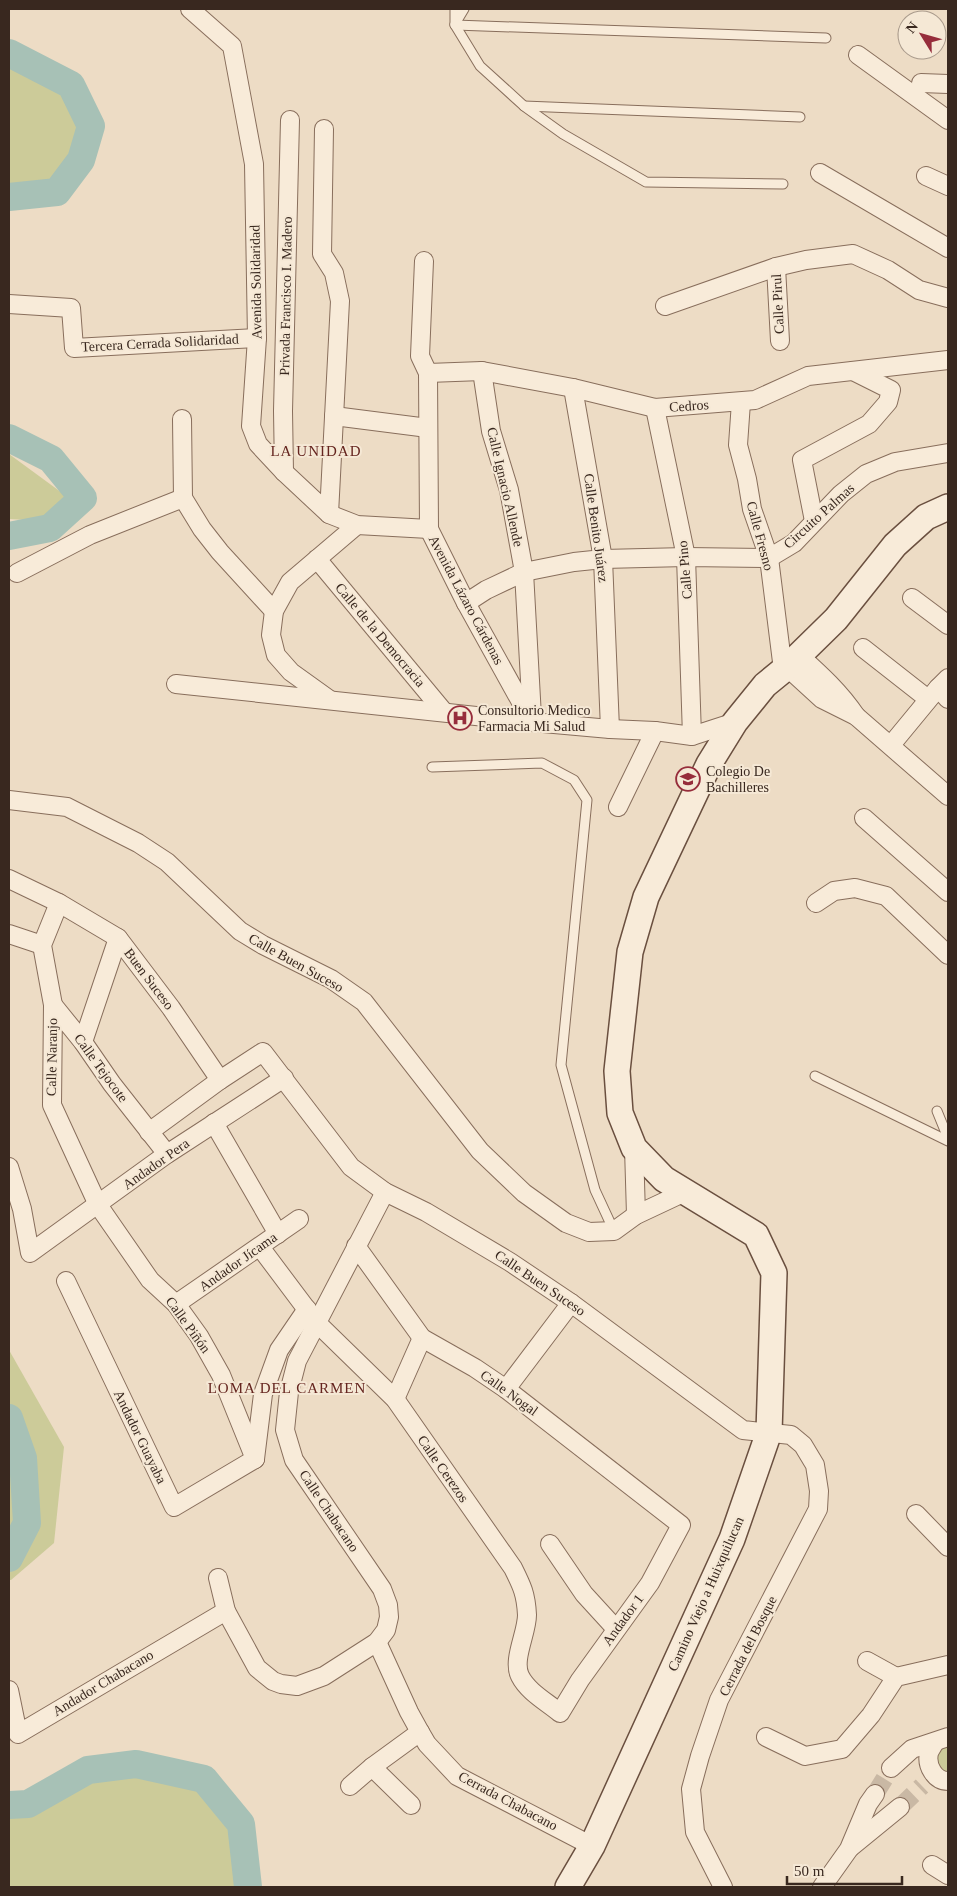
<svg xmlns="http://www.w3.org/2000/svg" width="957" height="1896" font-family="'Times New Roman',serif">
	<rect width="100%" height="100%" fill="#eddcc5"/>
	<!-- green -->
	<g fill="#cccb99">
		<polygon points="9,63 65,91 81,126 73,156 51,184 9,188"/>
		<polygon points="9,454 69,498 44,521 9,519"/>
		<polygon points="9,1350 64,1447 54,1543 11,1580 9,1580"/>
		<polygon points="948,1745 948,1775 937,1768 935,1757 940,1748"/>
		<polygon points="136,1773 199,1787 233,1827 239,1887 9,1887 9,1813 31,1813 91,1778"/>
	</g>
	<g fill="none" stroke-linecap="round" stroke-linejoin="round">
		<!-- river -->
		<g stroke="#a7c1b6" stroke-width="28">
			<polyline points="9,53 71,85 91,126 81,160 57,192 9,197"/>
			<polyline points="9,438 51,459 83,498 50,528 9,536"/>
			<polyline points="9,1418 23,1458 27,1523 9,1558"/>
			<polyline points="9,1805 28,1804 88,1770 136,1764 204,1779 241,1824 248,1887"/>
		</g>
		<!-- street-tunnel -->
		<g stroke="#c9b8a4" stroke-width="18" stroke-dasharray="18 9" stroke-linecap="butt">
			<polyline points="875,1794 891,1768"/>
			<polyline points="900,1807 922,1786"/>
		</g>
		<!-- lane casing -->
		<g stroke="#886e5c" stroke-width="11">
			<g id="lane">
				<polyline points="455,9 455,25 480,66 524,106 563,134 646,182 783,184"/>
				<polyline points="455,24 464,9"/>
				<polyline points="455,25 826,38"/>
				<polyline points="524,106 800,117"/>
				<polyline points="432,767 542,763 574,780 587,800 561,1065 595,1190 614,1231"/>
				<polyline points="815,1076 948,1141"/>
				<polyline points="937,1111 948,1138"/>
			</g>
		</g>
		<!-- street casing -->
		<g stroke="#886e5c" stroke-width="20">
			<g id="street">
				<polyline points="190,9 232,46 254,164 257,338 251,426 258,444 284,472 329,514 357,525 429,529"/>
				<polyline points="858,55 948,120"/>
				<polyline points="921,83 948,84"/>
				<polyline points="324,129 322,254 334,273 340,301 329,514"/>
				<polyline points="820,173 948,248"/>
				<polyline points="926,176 948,186"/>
				<polyline points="424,261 420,356 428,373 429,529 466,603 532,722"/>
				<polyline points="776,267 780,341"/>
				<polyline points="9,304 71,308 74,348 257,338"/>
				<polyline points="665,306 776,267 806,260 853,254 888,270 919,290 948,298"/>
				<polyline points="482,371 491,431 509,490 524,572 532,717"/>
				<polyline points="428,373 482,371 573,388 655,408 755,400 808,376 948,360"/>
				<polyline points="573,388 603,559 610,729"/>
				<polyline points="741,402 738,445 747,479 752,509 769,558 783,670"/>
				<polyline points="655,408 686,557 692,736"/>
				<polyline points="334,416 428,428"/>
				<polyline points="182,419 183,498 202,529 220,552 274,611"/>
				<polyline points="284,472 283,411 290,120"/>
				<polyline points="814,521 802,460 869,424 888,402 891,390 853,371"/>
				<polyline points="317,559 444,712"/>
				<polyline points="17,573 90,535 183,498"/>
				<polyline points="912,598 948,625"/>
				<polyline points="466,603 486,590 524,572 574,562 603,559 686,557 769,558 794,543 841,494 866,474 895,462 948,453"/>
				<polyline points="863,648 928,699"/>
				<path d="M799,655C820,674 840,692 856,716"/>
				<polyline points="787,667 822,699 856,716 948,796"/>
				<polyline points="948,678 938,688 948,699"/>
				<polyline points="176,684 532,722 610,729 655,731 692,736 735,722"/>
				<polyline points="330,700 291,672 276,655 271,635 274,611 290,582 357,525"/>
				<polyline points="891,745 938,688"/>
				<polyline points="9,800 67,807 138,843 167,862 240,931 263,945 331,979 364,1002 480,1151 524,1193 566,1223 589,1232 614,1231 636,1215 685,1192"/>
				<polyline points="618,807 655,731"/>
				<polyline points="864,818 948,892"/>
				<polyline points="9,879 59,903 118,938 171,1008 220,1080"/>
				<polyline points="59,903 42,945 53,1005 52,1105 98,1205 150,1280 176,1304 199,1336 221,1375 255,1459"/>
				<polyline points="816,903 834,891 855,888 886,896 948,955"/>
				<polyline points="9,934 42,945"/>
				<polyline points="53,1005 83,1042 112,1084 167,1154"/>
				<polyline points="83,1042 118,938"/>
				<polyline points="214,1123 278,1234"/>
				<polyline points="149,1132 220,1080 263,1052 351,1167 385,1192 426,1212 510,1262 571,1303 743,1430 791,1435 803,1445 815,1465 819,1491 818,1509 719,1700 700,1756 691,1789 695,1832 723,1887"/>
				<polyline points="634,1148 636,1215"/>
				<polyline points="9,1167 22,1209 30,1253 167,1154 284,1078"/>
				<path d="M260,1247L317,1323L395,1399L513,1568C522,1586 526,1594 527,1615C527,1633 512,1660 520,1676C528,1692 547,1702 560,1713L580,1680L650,1583L681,1525L506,1389L475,1368L422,1338L356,1246"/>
				<polyline points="66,1281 174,1507 255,1459"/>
				<polyline points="176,1304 299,1219"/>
				<polyline points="506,1389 571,1303"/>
				<polyline points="395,1399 422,1338"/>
				<polyline points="255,1459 263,1394 279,1350 307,1309"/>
				<polyline points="916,1514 948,1547"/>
				<polyline points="550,1544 584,1594 616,1629"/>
				<polyline points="218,1578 226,1611 257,1668 273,1681 281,1684 297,1686 324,1676 377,1642 386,1630 389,1617 388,1605 382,1589 294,1460 285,1430 289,1392 297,1361 385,1192"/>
				<polyline points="377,1642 409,1712 420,1732 427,1744 457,1776 592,1846"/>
				<polyline points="867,1661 896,1677"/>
				<polyline points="9,1690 18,1734 226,1611"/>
				<polyline points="766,1737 805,1756 842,1749 871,1715 896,1677 948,1665"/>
				<path d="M935,1742C933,1746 930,1750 929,1753C926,1766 935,1781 948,1781"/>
				<polyline points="372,1767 411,1805"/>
				<polyline points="891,1768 912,1749 948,1737"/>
				<polyline points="350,1786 372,1767 420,1732"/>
				<polyline points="851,1847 900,1807"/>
				<polyline points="932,1865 948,1875"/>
				<polyline points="822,1887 849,1849 868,1804 875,1794"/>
			</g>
		</g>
		<!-- secondary casing -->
		<g stroke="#6a4f3f" stroke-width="28">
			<polyline id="secondary" points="568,1887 592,1846 732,1539 769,1432 774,1273 756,1235 664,1179 634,1148 620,1113 617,1071 630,952 646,897 709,764 735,722 765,685 787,667 836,619 895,545 926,517 948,507"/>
		</g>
		<!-- lane -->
		<use href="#lane" stroke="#f8ebd9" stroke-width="9"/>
		<!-- street -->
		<use href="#street" stroke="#f8ebd9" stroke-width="18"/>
		<!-- secondary -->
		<use href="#secondary" stroke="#f8ebd9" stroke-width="25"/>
	</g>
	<!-- icons -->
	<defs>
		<g id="hospital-ring" transform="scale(1.25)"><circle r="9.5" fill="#f5e8d5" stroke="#962d3b" stroke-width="1.5"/><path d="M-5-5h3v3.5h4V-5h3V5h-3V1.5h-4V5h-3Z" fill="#962d3b"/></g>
		<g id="school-ring" transform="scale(1.25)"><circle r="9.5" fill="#f5e8d5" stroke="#962d3b" stroke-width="1.5"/><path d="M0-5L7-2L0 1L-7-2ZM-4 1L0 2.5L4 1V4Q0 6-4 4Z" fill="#962d3b"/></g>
	</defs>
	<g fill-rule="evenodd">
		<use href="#hospital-ring" x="460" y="718"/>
		<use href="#school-ring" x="688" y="779"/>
	</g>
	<g text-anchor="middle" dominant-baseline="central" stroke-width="4" stroke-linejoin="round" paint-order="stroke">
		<!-- street labels -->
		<g font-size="14" fill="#39281f" stroke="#f5e8d5">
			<text transform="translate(256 282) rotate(-91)">Avenida Solidaridad</text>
			<text transform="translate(286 296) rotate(-89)">Privada Francisco I. Madero</text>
			<text transform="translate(778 304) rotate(-93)">Calle Pirul</text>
			<text transform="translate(160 343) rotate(-3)">Tercera Cerrada Solidaridad</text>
			<text transform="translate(689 406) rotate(-4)">Cedros</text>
			<text transform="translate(505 487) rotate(77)">Calle Ignacio Allende</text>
			<text transform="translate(819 516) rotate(-42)">Circuito Palmas</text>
			<text transform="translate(596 528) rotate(82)">Calle Benito Juárez</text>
			<text transform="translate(760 536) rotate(75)">Calle Fresno</text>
			<text transform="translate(685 570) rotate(-95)">Calle Pino</text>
			<text transform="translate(466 600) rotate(62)">Avenida Lázaro Cárdenas</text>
			<text transform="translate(380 635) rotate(50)">Calle de la Democracia</text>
			<text transform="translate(296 963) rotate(29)">Calle Buen Suceso</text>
			<text transform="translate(149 979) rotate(53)">Buen Suceso</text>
			<text transform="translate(52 1057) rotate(-89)">Calle Naranjo</text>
			<text transform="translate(101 1068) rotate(54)">Calle Tejocote</text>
			<text transform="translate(156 1164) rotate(-35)">Andador Pera</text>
			<text transform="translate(238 1262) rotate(-35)">Andador Jícama</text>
			<text transform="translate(540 1283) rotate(34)">Calle Buen Suceso</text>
			<text transform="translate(188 1325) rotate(54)">Calle Piñón</text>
			<text transform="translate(509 1393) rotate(36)">Calle Nogal</text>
			<text transform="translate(140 1437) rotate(64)">Andador Guayaba</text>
			<text transform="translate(443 1469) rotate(55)">Calle Cerezos</text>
			<text transform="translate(329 1511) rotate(56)">Calle Chabacano</text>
			<text transform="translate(706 1594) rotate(-66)">Camino Viejo a Huixquilucan</text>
			<text transform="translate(623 1620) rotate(-54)">Andador 1</text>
			<text transform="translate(748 1646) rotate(-63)">Cerrada del Bosque</text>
			<text transform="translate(103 1683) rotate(-31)">Andador Chabacano</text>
			<text transform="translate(508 1801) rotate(28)">Cerrada Chabacano</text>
		</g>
		<!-- poi labels -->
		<g font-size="14" fill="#39281f" stroke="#f5e8d5" text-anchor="start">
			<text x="478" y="710">Consultorio Medico<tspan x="478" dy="16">Farmacia Mi Salud</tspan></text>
			<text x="706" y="771">Colegio De<tspan x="706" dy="16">Bachilleres</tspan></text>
		</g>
		<!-- neighbourhood labels -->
		<g font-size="15" letter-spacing="1" fill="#65251f" stroke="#f5e8d5">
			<text x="316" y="451">LA UNIDAD</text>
			<text x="287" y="1388">LOMA DEL CARMEN</text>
		</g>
	</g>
	<!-- border -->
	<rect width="957" height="1896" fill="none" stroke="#39281f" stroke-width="20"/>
	<!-- north arrow -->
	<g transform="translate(922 35) rotate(307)"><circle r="24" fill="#f5e8d5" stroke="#aa9b8c"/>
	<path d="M0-4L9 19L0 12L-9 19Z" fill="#962d3b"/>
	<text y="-8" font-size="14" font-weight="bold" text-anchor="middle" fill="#39281f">N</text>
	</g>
	<!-- scale -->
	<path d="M787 1876v8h115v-8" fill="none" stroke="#39281f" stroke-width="2.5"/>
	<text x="794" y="1876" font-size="15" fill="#39281f" stroke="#f5e8d5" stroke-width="4" paint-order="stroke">50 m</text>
</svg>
